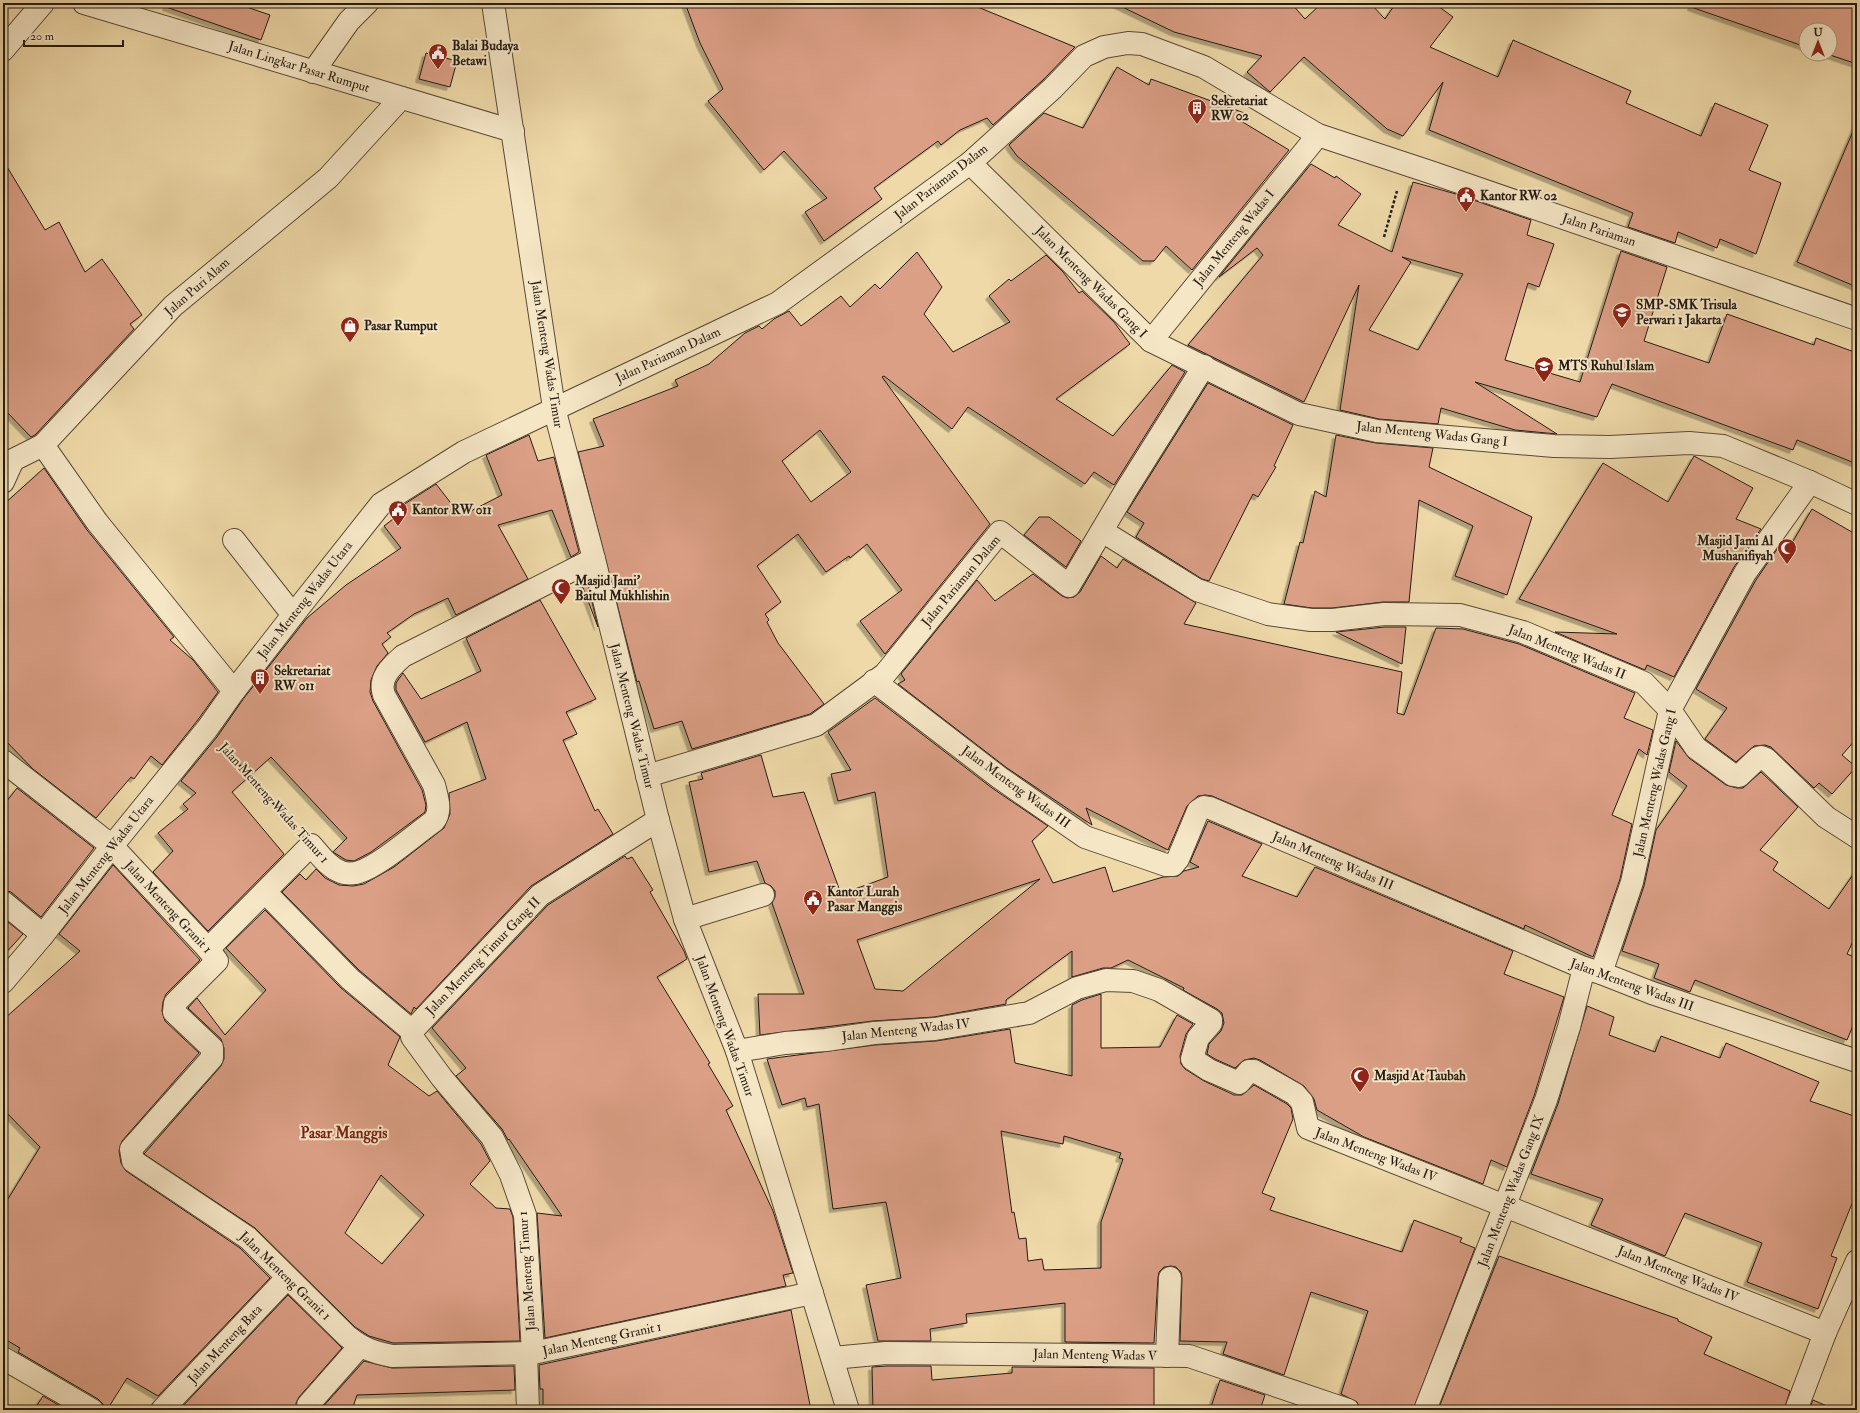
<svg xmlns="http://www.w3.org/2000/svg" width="1860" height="1413" font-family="'IM FELL Double Pica',serif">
	<defs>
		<filter id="shadow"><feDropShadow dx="-3.5" dy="3.5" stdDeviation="0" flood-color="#0004"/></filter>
	</defs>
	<rect width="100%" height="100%" fill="#efd9a8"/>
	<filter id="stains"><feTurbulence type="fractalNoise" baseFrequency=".005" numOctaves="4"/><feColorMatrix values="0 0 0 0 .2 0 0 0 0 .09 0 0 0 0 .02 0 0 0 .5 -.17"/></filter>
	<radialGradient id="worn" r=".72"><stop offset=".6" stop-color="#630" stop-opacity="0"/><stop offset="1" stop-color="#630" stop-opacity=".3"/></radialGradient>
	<!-- building -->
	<g fill="#db9f86" stroke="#251a13" fill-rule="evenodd" filter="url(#shadow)">
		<polygon points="167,3 235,3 270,15 261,40 166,7"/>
		<polygon points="685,3 968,3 1075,47 1044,79 993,125 987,118 960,130 941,145 938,141 874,188 882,199 824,241 805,212 827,198 784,151 764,170 708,101 723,89 700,43"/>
		<polygon points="1114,3 1291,3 1305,19 1322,3 1370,3 1385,19 1396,3 1434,3 1453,17 1430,47 1498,77 1513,40 1631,91 1626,103 1701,136 1715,103 1768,125 1749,170 1781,183 1756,254 1720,239 1717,248 1678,232 1675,243 1628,227 1633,213 1429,130 1443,82 1403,136 1387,129 1304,57 1270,92 1247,72 1262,56 1174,32"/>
		<polygon points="1692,3 1857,3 1857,64 1827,54 1830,54 1830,30 1806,30 1806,47 1691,7"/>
		<polygon points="426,53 457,61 450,87 419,79"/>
		<polygon points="1117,67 1149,85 1151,79 1247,114 1241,121 1289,150 1192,270 1166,246 1154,261 1143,261 1017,156 1009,145 1044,113 1083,128"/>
		<polygon points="1857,122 1857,287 1797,262"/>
		<polygon points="3,160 45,230 59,222 85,272 102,259 142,315 130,324 134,329 35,435 31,437 3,408"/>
		<path d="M1311,164L1335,178L1336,176L1361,194L1338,225L1392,252L1413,182L1456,194L1531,220L1527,235L1554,244L1539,287L1528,283L1505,360L1580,382L1621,251L1667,267L1644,341L1709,363L1727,314L1814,345L1816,338L1857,353V464L1797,440L1793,450L1612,384L1597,417L1475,382L1557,434L1515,430L1441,408L1438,424L1379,419L1340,410L1359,285L1304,402L1188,345L1263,255L1257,248L1219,277ZM1402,257L1463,274L1418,350L1369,330L1411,262Z"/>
		<path d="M917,252L942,287L924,314L953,352L1010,322L989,296L1009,279L1011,281L1046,255L1063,272L1079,293L1082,291L1114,322L1130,344L1056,399L1113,436L1172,365L1185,372L1114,485L1094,472L1085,484L968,407L952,429L884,376L882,377L990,524L885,654L860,621L902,590L867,544L850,558L849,556L826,572L798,534L757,566L781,602L765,614L769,620L767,622L778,643L824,704L810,714L692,749L682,721L654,729L639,681L637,682L578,452L604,446L593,419L678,386L675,380L709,364L745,333L759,326L762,329L774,319L789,311L801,326L841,296L850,307L875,284L880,289ZM820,430L851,472L811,502L782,461Z"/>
		<polygon points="1208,383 1293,425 1274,466 1276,467 1258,497 1253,494 1209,581 1202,579 1136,537 1144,523 1127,512"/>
		<polygon points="529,435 538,461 554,457 579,552 571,557 552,510 498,525 528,579 456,615 448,598 414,614 387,633 391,637 382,644 388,653 377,666 371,680 370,692 373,701 422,790 426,805 425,812 371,852 354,861 346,860 333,852 347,838 271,757 232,792 284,854 208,931 153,872 173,851 158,833 188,809 183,804 196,793 181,781 217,737 244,698 307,618 346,585 401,548 384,526 406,509 403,505 436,484 461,516 502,495 486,455"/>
		<polygon points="1336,435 1376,443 1433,448 1429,467 1532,517 1507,595 1455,576 1473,526 1419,500 1409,602 1383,602 1332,608 1312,608 1284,604 1300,542 1303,543 1315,491 1326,497"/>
		<polygon points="1694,456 1753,488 1736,519 1761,529 1734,567 1674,677 1647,665 1645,670 1555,632 1617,634 1519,599 1603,463 1668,502"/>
		<polygon points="44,468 87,530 174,637 170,640 193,660 218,692 197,721 162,765 151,756 134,779 131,777 96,818 33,769 3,738 3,505"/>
		<polygon points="1812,509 1857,535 1857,738 1842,755 1856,767 1832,794 1819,783 1814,788 1771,747 1765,745 1754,746 1736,762 1705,739 1727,708 1696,689 1756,580 1784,539 1792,543"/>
		<polygon points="1039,517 1049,517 1081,541 1066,567 1024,535"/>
		<polygon points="1101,556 1117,568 1123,559 1196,603 1184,624 1402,672 1397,713 1404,715 1436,628 1463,629 1519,644 1635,693 1624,718 1653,730 1647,755 1639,749 1612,815 1632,824 1620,879 1593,957 1525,925 1524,929 1212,796 1205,795 1198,796 1187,806 1168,850 1086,808 1092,825 1007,768 898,684 905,680 901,674 977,580 995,601 1033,574 1062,596 1067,598 1074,597 1080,592"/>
		<polygon points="586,577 598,627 580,580"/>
		<polygon points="540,600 596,699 566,712 577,734 563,740 595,811 598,809 613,834 531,886 416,1009 414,1007 411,1014 359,970 282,892 300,874 306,880 316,869 325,878 339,885 353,886 364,884 394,867 444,828 450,814 449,793 486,779 467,722 425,742 396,690 396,683 403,673 421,699 481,671 466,638"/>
		<polygon points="1385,627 1406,627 1402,664 1336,632"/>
		<path d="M875,698L992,788L1048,826L1032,841L1053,883L1105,867L1113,892L1163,877L1178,876L1184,871L1199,867L1190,862L1208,821L1262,844L1242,876L1297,897L1315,867L1513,951L1504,974L1564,997L1534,1096L1507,1167L1491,1160L1483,1184L1364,1137L1317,1110L1314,1099L1304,1086L1260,1060L1254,1058L1244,1060L1235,1068L1215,1059L1207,1054L1209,1044L1221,1031L1224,1023L1222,1013L1217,1009L1183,990L1184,988L1128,960L1111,968H1103L1072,977V951L1006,1000V1004L934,1017L873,1021L760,1035L758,994H804L772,903L775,897V891L771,886L765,883L757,861L709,872L689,782L703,779L701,773L761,755L773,797L804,792L841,894L888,877L875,792L838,801L831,774L851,770L828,732ZM1040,879L903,991L875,989L857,940Z"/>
		<polygon points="1676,741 1689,758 1726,785 1737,788 1743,788 1761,772 1798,807 1760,850 1778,862 1773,870 1829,909 1857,869 1857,933 1847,954 1857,958 1857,1016 1847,1040 1695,980 1690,992 1654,978 1659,964 1622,951 1644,886 1656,830 1687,786 1669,772"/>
		<polygon points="17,788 94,848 41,917 11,892 3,890 3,806"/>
		<polygon points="625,856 627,859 632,857 653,890 650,892 684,951 687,959 657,977 710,1063 708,1064 733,1106 726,1110 773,1211 793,1273 783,1275 786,1286 545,1338 537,1213 562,1216 509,1139 508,1140 502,1129 456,1076 466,1068 432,1028 548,905"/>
		<polygon points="113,865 200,960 166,994 163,1002 162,1011 165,1021 199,1053 122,1141 119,1151 121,1163 126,1171 240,1248 270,1278 158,1396 127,1378 107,1410 104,1410 103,1404 98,1399 18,1352 20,1348 3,1338 3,1207 40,1147 3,1109 3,1020 80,951 59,934"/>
		<path d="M265,910L341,988L400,1037L388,1065L429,1096L437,1091L481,1144L490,1161L470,1184L496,1208L510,1209L513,1217L520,1341L393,1343L369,1336L355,1327L255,1228L144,1154L221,1066L224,1059V1048L221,1039L188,1008L197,998L225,1035L266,990L226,948ZM381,1175L424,1215L382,1264L345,1233Z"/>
		<polygon points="3,918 23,934 3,956"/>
		<path d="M1101,994V1048L1160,1047L1177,1015L1193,1024L1186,1034L1180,1056L1181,1064L1185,1069L1204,1081L1234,1095H1242L1254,1085L1287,1104L1291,1108L1293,1119L1262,1193L1275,1198L1270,1210L1402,1252L1414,1220L1462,1238L1460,1242L1475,1248L1413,1410H1364L1360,1409L1357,1402L1341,1394L1368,1311L1311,1292L1284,1375L1223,1354L1227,1342L1180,1341L1182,1278L1181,1272L1176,1267L1171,1266L1164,1267L1159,1272L1158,1277L1154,1343L1065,1342V1303L966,1314L967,1323L930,1329L931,1341H878L866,1285L901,1278L886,1202L833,1209L819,1104L807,1107L805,1098L782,1105L767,1059L875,1045L936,1041L1010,1029L1015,1063L1072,1076V1005L1082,1000ZM1001,1131L1063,1144L1064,1136L1121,1153L1119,1158L1123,1159L1101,1222V1268L1044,1270L1042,1259L1028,1261L1026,1238L1019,1239L1014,1212L1012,1213Z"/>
		<polygon points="1587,1006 1614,1017 1609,1035 1655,1052 1661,1036 1720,1058 1726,1043 1819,1082 1810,1101 1857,1117 1857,1191 1831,1256 1837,1258 1818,1309 1747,1282 1762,1243 1685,1213 1665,1256 1591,1225 1603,1199 1531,1174 1558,1104"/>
		<polygon points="1499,1256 1678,1319 1678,1321 1712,1337 1704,1354 1790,1391 1784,1410 1438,1410"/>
		<polygon points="288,1295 342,1348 299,1397 296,1403 297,1410 180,1409"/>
		<polygon points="791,1310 811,1410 543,1410 543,1389 540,1389 539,1365"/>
		<polygon points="364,1361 392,1368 514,1366 515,1390 357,1395 352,1410 320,1410"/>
		<polygon points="887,1366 931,1366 932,1380 1012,1373 1012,1367 1154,1368 1154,1410 873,1410 872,1367"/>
		<polygon points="1220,1380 1265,1395 1260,1410 1210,1410"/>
		<polygon points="43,1396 67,1410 34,1410"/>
		<polygon points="1813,1400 1836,1410 1809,1410"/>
	</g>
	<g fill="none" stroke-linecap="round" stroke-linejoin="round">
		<!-- minor casing -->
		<g stroke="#584a38" stroke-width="24">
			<g id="minor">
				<polyline points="84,3 513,131"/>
				<polyline points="493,3 554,408 594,559 658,820 685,919 737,1051 848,1410"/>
				<polyline points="3,50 43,3"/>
				<polyline points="313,72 349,21 367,3"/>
				<polyline points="970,163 1151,341 1299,414 1377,431 1554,446 1610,447 1689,443 1723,446 1810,482 1857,504"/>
				<polyline points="1151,341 1318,135"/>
				<polyline points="43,445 97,522 234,691"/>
				<polyline points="3,482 13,460 43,445 173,306 328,178 401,98"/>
				<polyline points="1102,531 1197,590 1268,614 1311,620 1333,620 1384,614 1460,615 1523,632 1644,683 1670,710 1696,748 1733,775 1739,776 1758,758 1761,757 1766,759 1826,817 1857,837"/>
				<polyline points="234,540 293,615"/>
				<polyline points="874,681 1000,778 1085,837 1166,865 1173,865 1178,859 1198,811 1204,807 1210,808 1584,968 1601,973 1652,993 1857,1061"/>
				<path d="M3,761L112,846L208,949L217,961L175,1003L174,1012L212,1048V1058L131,1149L133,1161L248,1238L347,1336C363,1349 373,1352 392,1356L533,1353L812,1293"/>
				<polyline points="647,776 816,725 885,674 1000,532 1069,586 1126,490 1204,366"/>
				<polyline points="265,892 350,979 412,1031"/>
				<polyline points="3,902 43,935"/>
				<polyline points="685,919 763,895"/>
				<path d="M208,949L311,845C320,855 328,867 341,872C346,874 354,874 359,872C381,865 414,835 434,821C442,811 437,797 434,785L384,695C378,678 391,667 403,656L594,559"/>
				<polyline points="1601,973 1632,882 1670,710 1745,573 1810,482"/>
				<polyline points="3,982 43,935 112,846 207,729 234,691 293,615 381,504 464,452 778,303 970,163 1053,88 1084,56 1104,47 1128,43 1142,44 1204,67 1318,135 1433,173 1857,319"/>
				<polyline points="412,1031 412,1037 442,1078 492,1137 511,1175 525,1215 533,1353"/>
				<polyline points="412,1031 540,895 658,820"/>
				<polyline points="737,1051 785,1043 826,1040 874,1033 935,1029 1029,1013 1077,988 1106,980 1133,981 1159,990 1211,1020 1211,1023 1198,1038 1192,1059 1209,1070 1239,1083 1249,1071 1254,1071 1295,1094 1302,1102 1308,1128 1825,1333"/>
				<polyline points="526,1353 528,1410"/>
				<polyline points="1167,1356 1170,1278"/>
				<polyline points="3,1358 92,1410"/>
				<polyline points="833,1358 886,1353 1189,1356 1348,1410"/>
				<polyline points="308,1405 360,1346"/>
				<polyline points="162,1410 287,1278"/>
				<polyline points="1425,1410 1546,1100 1569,1027 1584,968"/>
				<polyline points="1796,1410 1825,1333 1857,1261"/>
			</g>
		</g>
		<!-- path -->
		<g stroke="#251a13" stroke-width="2.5" stroke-dasharray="3 2" stroke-linecap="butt">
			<polyline points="1384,237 1397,191"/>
			<polyline points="226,750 292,824"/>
		</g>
		<!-- minor -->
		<use href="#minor" stroke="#f5e6c6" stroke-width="22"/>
	</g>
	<!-- icons -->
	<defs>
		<g id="civic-pin" transform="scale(1)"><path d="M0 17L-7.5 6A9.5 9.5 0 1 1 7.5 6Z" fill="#8f2418" stroke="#f5e6c6"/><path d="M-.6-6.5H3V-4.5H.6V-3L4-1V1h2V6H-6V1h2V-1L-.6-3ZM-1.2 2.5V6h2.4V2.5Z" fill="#fff"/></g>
		<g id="building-pin" transform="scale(1)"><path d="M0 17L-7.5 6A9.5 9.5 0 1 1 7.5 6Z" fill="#8f2418" stroke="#f5e6c6"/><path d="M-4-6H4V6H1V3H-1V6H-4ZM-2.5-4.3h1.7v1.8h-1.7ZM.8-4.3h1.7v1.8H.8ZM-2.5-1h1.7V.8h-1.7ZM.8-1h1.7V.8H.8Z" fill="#fff"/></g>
		<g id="school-pin" transform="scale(1)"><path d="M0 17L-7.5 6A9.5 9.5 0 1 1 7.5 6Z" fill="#8f2418" stroke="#f5e6c6"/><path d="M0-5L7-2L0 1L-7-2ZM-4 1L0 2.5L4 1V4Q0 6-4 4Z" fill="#fff"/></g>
		<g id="shop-pin" transform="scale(1)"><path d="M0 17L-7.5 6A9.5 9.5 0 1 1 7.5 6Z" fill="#8f2418" stroke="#f5e6c6"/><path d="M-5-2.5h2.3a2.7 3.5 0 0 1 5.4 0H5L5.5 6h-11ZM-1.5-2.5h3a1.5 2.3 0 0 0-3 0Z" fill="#fff"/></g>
		<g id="mosque-pin" transform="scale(1)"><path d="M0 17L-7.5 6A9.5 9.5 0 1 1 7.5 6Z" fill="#8f2418" stroke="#f5e6c6"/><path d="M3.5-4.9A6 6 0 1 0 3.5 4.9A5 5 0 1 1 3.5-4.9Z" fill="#fff"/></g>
	</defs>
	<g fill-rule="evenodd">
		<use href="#civic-pin" x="438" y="53"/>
		<use href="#building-pin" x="1197" y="108"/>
		<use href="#civic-pin" x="1466" y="196"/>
		<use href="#school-pin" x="1622" y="312"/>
		<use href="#shop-pin" x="350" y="326"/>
		<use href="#school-pin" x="1544" y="366"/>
		<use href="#civic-pin" x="398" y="510"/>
		<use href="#mosque-pin" x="1787" y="548"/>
		<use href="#mosque-pin" x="561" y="588"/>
		<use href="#building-pin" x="260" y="678"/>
		<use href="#civic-pin" x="813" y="899"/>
		<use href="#mosque-pin" x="1360" y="1076"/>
	</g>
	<g text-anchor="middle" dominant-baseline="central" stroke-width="4" stroke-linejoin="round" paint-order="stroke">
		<!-- poi labels -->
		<g font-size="13" font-weight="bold" fill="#251a13" stroke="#f5e6c6" text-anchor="start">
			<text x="452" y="46">Balai Budaya<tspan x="452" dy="15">Betawi</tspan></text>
			<text x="1211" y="101">Sekretariat<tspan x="1211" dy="15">RW 02</tspan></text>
			<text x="1480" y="196">Kantor RW 02</text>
			<text x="1636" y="305">SMP-SMK Trisula<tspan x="1636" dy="15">Perwari 1 Jakarta</tspan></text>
			<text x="364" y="326">Pasar Rumput</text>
			<text x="1558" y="366">MTS Ruhul Islam</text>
			<text x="412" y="510">Kantor RW 011</text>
			<text x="1773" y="541" text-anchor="end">Masjid Jami Al<tspan x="1773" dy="15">Mushanifiyah</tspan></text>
			<text x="575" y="581">Masjid Jami'<tspan x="575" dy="15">Baitul Mukhlishin</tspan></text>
			<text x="274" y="671">Sekretariat<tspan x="274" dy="15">RW 011</tspan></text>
			<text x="827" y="892">Kantor Lurah<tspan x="827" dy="15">Pasar Manggis</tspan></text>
			<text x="1374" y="1076">Masjid At Taubah</text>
		</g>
		<!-- street labels -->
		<g font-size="13" fill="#251a13" stroke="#f5e6c6">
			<text transform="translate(299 67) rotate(17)">Jalan Lingkar Pasar Rumput</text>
			<text transform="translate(941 182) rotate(-38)">Jalan Pariaman Dalam</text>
			<text transform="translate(1599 230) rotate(19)">Jalan Pariaman</text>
			<text transform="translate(1234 238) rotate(-51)">Jalan Menteng Wadas I</text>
			<text transform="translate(1091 282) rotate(45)">Jalan Menteng Wadas Gang I</text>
			<text transform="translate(197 287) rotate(-41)">Jalan Puri Alam</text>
			<text transform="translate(547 354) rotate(81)">Jalan Menteng Wadas Timur</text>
			<text transform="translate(668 355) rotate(-25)">Jalan Pariaman Dalam</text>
			<text transform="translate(1432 434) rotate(6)">Jalan Menteng Wadas Gang I</text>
			<text transform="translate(961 581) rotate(-50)">Jalan Pariaman Dalam</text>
			<text transform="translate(305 600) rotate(-52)">Jalan Menteng Wadas Utara</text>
			<text transform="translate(1567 652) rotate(22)">Jalan Menteng Wadas II</text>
			<text transform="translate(632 716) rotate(76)">Jalan Menteng Wadas Timur</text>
			<text transform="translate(1655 783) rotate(-77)">Jalan Menteng Wadas Gang I</text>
			<text transform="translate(1016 787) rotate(36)">Jalan Menteng Wadas III</text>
			<text transform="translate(274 803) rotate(48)">Jalan Menteng Wadas Timur 1</text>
			<text transform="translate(106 855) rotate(-52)">Jalan Menteng Wadas Utara</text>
			<text transform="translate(1333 861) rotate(23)">Jalan Menteng Wadas III</text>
			<text transform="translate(168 907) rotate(47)">Jalan Menteng Granit 1</text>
			<text transform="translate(483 956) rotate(-46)">Jalan Menteng Timur Gang II</text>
			<text transform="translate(1632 985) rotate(20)">Jalan Menteng Wadas III</text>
			<text transform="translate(725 1026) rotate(70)">Jalan Menteng Wadas Timur</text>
			<text transform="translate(906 1030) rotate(-6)">Jalan Menteng Wadas IV</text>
			<text transform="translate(1376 1155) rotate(21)">Jalan Menteng Wadas IV</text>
			<text transform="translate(1511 1191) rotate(-69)">Jalan Menteng Wadas Gang IX</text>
			<text transform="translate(527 1271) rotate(-94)">Jalan Menteng Timur 1</text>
			<text transform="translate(1678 1274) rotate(22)">Jalan Menteng Wadas IV</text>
			<text transform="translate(285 1276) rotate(44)">Jalan Menteng Granit 1</text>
			<text transform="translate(602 1339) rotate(-12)">Jalan Menteng Granit 1</text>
			<text transform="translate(225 1344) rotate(-47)">Jalan Menteng Bata</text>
			<text transform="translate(1095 1355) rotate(1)">Jalan Menteng Wadas V</text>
		</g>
		<!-- quarter labels -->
		<g font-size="15" font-weight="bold" fill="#7a1f14" stroke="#f5e6c6">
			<text x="344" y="1133">Pasar Manggis</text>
		</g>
	</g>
	<!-- margin -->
	<rect width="1860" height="1413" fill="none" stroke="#efd9a8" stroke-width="16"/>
	<rect x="4" y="4" width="1852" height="1405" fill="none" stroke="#251a13" stroke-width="2"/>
	<rect x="8" y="8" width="1844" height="1397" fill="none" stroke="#251a13"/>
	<!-- north arrow -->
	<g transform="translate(1818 42)"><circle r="19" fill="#f5e6c6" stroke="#a2947e"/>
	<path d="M0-3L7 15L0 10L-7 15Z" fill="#8f2418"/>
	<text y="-6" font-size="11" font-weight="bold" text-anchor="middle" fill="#251a13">U</text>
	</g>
	<!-- scale -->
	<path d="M24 40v6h99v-6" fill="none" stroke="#251a13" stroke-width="2"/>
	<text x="30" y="40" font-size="12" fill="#251a13" stroke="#f5e6c6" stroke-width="3" paint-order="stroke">20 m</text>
	<rect width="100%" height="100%" filter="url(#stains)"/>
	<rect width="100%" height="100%" fill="url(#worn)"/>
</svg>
